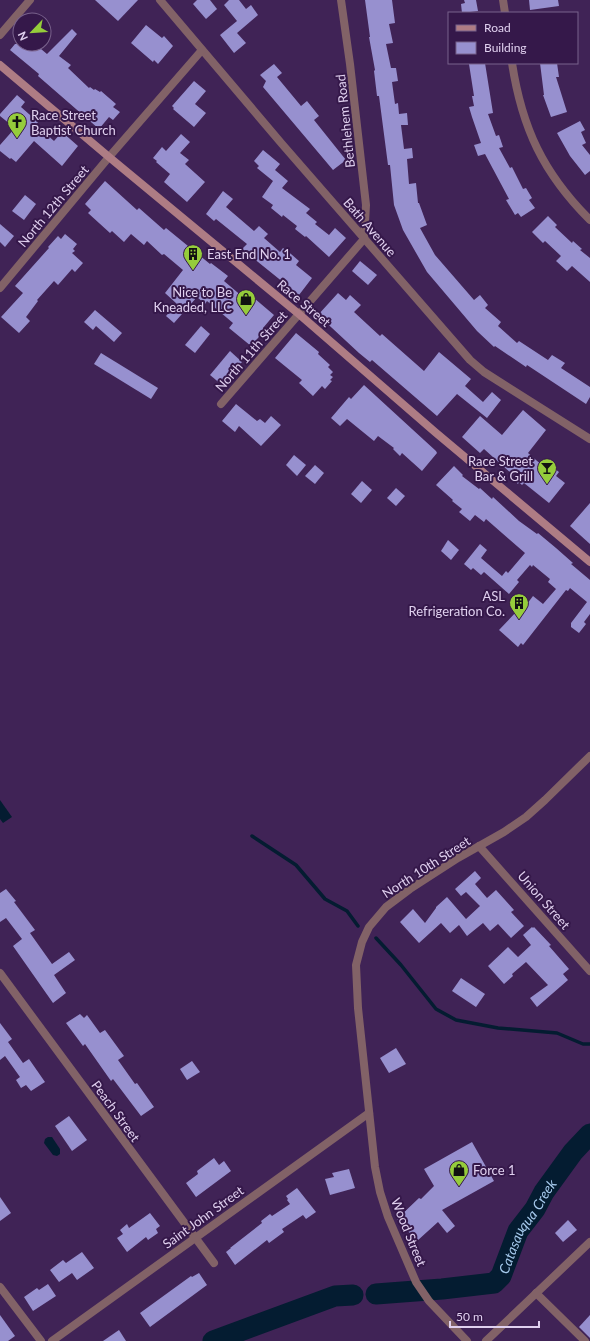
<svg xmlns="http://www.w3.org/2000/svg" width="590" height="1341" font-family="Lato,sans-serif">
	<rect width="100%" height="100%" fill="#402356"/>
	<!-- water -->
	<g fill="#041c31">
		<polygon points="0,800 12,817 3,823 0,819"/>
		<polygon points="48,1137 52,1137 60,1149 60,1154 57,1156 53,1155 44,1143 45,1139"/>
	</g>
	<g fill="none" stroke-linecap="round" stroke-linejoin="round">
		<!-- stream -->
		<g stroke="#041c31" stroke-width="3.5">
			<polyline points="252,836 296,865 325,899 347,911 358,926"/>
			<polyline points="376,938 401,965 436,1009 456,1020 498,1028 557,1033 583,1044 590,1044"/>
		</g>
		<!-- river -->
		<g stroke="#041c31" stroke-width="21">
			<path id="s1" d="M376,1294L442,1289L494,1283L501,1276L518,1231L535,1209L544,1192L573,1152L590,1134"/>
			<polyline points="213,1341 335,1296 353,1295"/>
		</g>
	</g>
	<!-- building -->
	<g fill="#9790cf">
		<polygon points="95,0 138,0 118,21"/>
		<polygon points="197,0 210,0 217,9 206,19 193,4"/>
		<polygon points="229,0 239,0 246,9 251,5 258,15 237,33 246,43 234,53 220,35 237,21 224,5"/>
		<polygon points="365,0 392,0 395,23 389,24 393,43 386,44 391,68 396,68 398,81 392,82 395,104 398,103 399,114 407,113 408,125 401,125 404,149 412,148 413,158 407,159 409,184 416,183 418,203 419,203 427,225 420,228 435,255 474,300 480,295 488,305 485,308 501,322 498,326 517,343 519,341 548,360 552,355 565,363 561,368 590,387 590,397 586,404 527,365 526,367 495,346 494,347 477,331 427,272 403,230 394,205 390,165 388,165 379,96 377,96 374,71 375,70 369,37 370,37"/>
		<polygon points="464,0 476,0 478,11 462,13 461,4 465,3"/>
		<polygon points="529,0 558,0 559,6 530,10"/>
		<polygon points="146,25 162,38 164,36 173,46 158,64 154,60 153,62 131,43"/>
		<polygon points="72,29 77,34 59,56 71,65 68,68 89,88 90,87 94,90 95,89 100,92 101,91 116,104 113,107 120,112 113,120 109,117 99,129 38,76 39,74 10,50 15,44 35,44 47,54"/>
		<polygon points="476,63 485,63 493,113 488,114 496,136 499,135 503,147 499,148 510,168 512,167 523,189 526,188 532,198 529,200 535,208 521,217 518,213 515,215 506,200 509,199 485,154 478,156 474,145 481,143 472,117 469,107 474,106 472,96 474,96 469,64"/>
		<polygon points="540,63 557,63 559,77 556,77 567,112 551,117 543,95 544,95"/>
		<polygon points="274,64 282,73 277,77 301,106 307,101 319,116 314,120 346,160 333,170 263,87 266,81 260,75"/>
		<polygon points="194,81 206,91 195,104 206,113 194,127 173,109 174,108 172,106"/>
		<polygon points="17,95 25,102 21,107 38,122 36,125 54,141 62,132 78,146 62,166 34,141 16,162 11,158 10,159 0,151 0,145 15,128 0,116 0,114"/>
		<polygon points="580,121 585,130 581,132 586,143 582,145 590,155 590,171 585,175 570,156 557,133"/>
		<polygon points="181,134 190,142 180,153 189,160 185,164 205,182 187,202 164,182 170,174 156,162 157,161 153,158 162,147 166,151"/>
		<polygon points="263,150 280,164 275,170 288,181 282,188 310,209 306,213 317,222 315,224 329,235 335,228 346,238 329,257 306,236 305,237 295,229 297,226 283,215 282,217 271,208 273,205 262,197 273,181 257,168 259,166 254,161"/>
		<polygon points="105,181 137,210 139,208 164,230 166,228 210,264 211,263 228,276 224,281 250,303 254,298 274,315 263,328 265,330 251,346 229,328 233,323 207,301 205,304 197,297 174,323 166,316 177,304 165,293 183,270 164,254 162,255 147,241 144,245 131,234 124,242 112,231 110,233 88,213 91,210 85,204"/>
		<polygon points="223,191 233,199 226,207 254,231 259,226 268,234 264,238 280,252 283,248 291,254 299,261 296,265 312,278 299,295 242,249 247,244 216,219 214,221 206,214"/>
		<polygon points="25,195 36,204 24,220 12,211"/>
		<polygon points="548,216 557,225 555,227 572,243 573,241 582,249 580,250 590,258 590,282 572,266 567,271 556,261 561,256 545,241 543,243 532,232"/>
		<polygon points="0,224 14,236 5,247 0,242"/>
		<polygon points="65,234 77,244 73,249 75,251 72,253 83,263 75,272 72,269 58,285 54,281 37,300 38,301 26,317 30,321 19,333 1,317 23,293 15,286 49,248 48,247 58,236 61,239"/>
		<polygon points="360,261 377,275 368,285 352,271"/>
		<polygon points="338,293 346,300 350,295 361,305 354,312 380,336 382,334 424,371 439,352 471,379 465,386 483,402 492,392 501,400 487,418 457,394 437,416 372,360 370,362 359,353 318,315"/>
		<polygon points="95,310 122,333 114,342 96,326 93,330 84,322"/>
		<polygon points="201,326 210,334 195,353 185,345"/>
		<polygon points="296,333 319,352 318,354 330,365 328,367 333,372 330,375 333,377 330,380 332,381 325,389 322,386 313,396 299,383 302,380 275,358"/>
		<polygon points="230,351 242,362 222,385 210,375"/>
		<polygon points="101,353 158,388 151,399 94,364"/>
		<polygon points="364,385 436,451 437,453 422,471 402,453 400,456 393,449 394,448 378,436 374,441 347,419 340,426 331,418 349,397 351,399"/>
		<polygon points="236,404 257,421 260,419 265,423 271,416 281,425 261,446 239,426 235,432 222,421"/>
		<polygon points="523,410 546,430 528,453 544,467 547,463 559,472 556,476 565,483 549,503 524,483 522,485 519,482 518,484 511,477 512,474 484,449 480,453 462,437 480,416 502,435"/>
		<polygon points="294,455 306,465 297,476 286,465"/>
		<polygon points="315,465 324,473 315,484 305,476"/>
		<polygon points="454,466 463,475 462,476 479,489 480,488 492,499 493,497 519,521 537,534 538,533 556,548 573,563 571,564 590,580 590,614 584,622 586,624 579,633 571,627 571,623 587,602 570,588 568,591 566,590 523,645 521,643 518,647 499,630 518,610 521,612 533,596 543,604 556,589 548,582 550,579 533,565 532,567 530,565 517,580 519,582 509,594 484,572 481,575 473,568 471,570 464,564 480,544 487,550 481,558 502,576 506,571 508,573 525,553 486,519 484,522 475,515 470,521 459,512 462,509 452,501 453,500 436,485"/>
		<polygon points="362,481 372,490 361,503 351,494"/>
		<polygon points="396,488 405,496 396,506 387,498"/>
		<polygon points="590,503 590,544 570,526"/>
		<polygon points="448,540 459,550 451,560 441,551"/>
		<polygon points="475,871 481,878 475,884 487,898 496,890 514,910 511,912 524,926 511,938 498,924 490,931 483,923 467,936 459,925 450,933 441,923 419,943 400,922 413,909 425,923 436,908 436,907 447,897 466,919 480,906 466,892 461,896 455,889"/>
		<polygon points="6,889 16,901 14,902 35,930 30,933 52,964 69,952 75,960 54,975 66,993 53,1003 13,946 22,939 6,918 0,922 0,893"/>
		<polygon points="532,927 533,928 534,927 551,945 549,946 569,969 563,974 568,980 537,1007 530,998 548,985 526,962 512,974 513,976 504,984 488,966 508,947 518,957 531,945 523,935"/>
		<polygon points="461,978 485,994 476,1007 452,991"/>
		<polygon points="80,1014 84,1018 87,1015 100,1033 105,1030 124,1056 118,1060 135,1084 137,1083 154,1107 141,1116 113,1079 111,1081 85,1044 83,1046 66,1023"/>
		<polygon points="0,1023 12,1039 8,1042 23,1063 29,1059 45,1082 31,1091 26,1085 21,1088 16,1080 20,1077 5,1056 0,1060"/>
		<polygon points="396,1048 406,1064 389,1073 380,1058"/>
		<polygon points="192,1061 200,1072 187,1080 180,1069"/>
		<polygon points="69,1116 87,1140 72,1151 55,1126"/>
		<polygon points="472,1142 494,1181 442,1210 455,1226 447,1233 438,1222 417,1241 397,1219 419,1198 421,1199 434,1186 424,1169"/>
		<polygon points="214,1158 219,1165 224,1161 231,1171 196,1197 186,1183 198,1174 197,1171"/>
		<polygon points="349,1169 355,1188 330,1195 325,1179 334,1177 332,1173"/>
		<polygon points="297,1188 316,1212 306,1219 303,1215 282,1229 284,1232 269,1243 267,1240 235,1265 226,1252 231,1248 230,1248 262,1223 261,1221 270,1214 272,1216 290,1204 287,1200 288,1199 286,1196"/>
		<polygon points="0,1197 11,1213 0,1221"/>
		<polygon points="150,1213 160,1226 156,1229 158,1233 148,1240 146,1237 127,1252 117,1238 123,1234 120,1230 127,1224 129,1228"/>
		<polygon points="568,1220 577,1230 563,1242 555,1233"/>
		<polygon points="82,1252 94,1268 77,1280 72,1273 59,1282 50,1270 63,1260 66,1263"/>
		<polygon points="199,1273 207,1285 150,1327 140,1313 191,1276 192,1277"/>
		<polygon points="48,1284 56,1296 33,1311 24,1297 37,1288 39,1290"/>
		<polygon points="0,1315 15,1336 8,1341 0,1341"/>
		<polygon points="590,1315 590,1338 579,1327"/>
		<polygon points="119,1330 126,1341 103,1341"/>
	</g>
	<g fill="none" stroke-linecap="round" stroke-linejoin="round">
		<!-- minor -->
		<g stroke="#826267" stroke-width="8">
			<polyline points="160,0 282,144 470,360 484,372 590,439"/>
			<polyline points="503,0 505,13"/>
			<polyline points="0,35 30,0"/>
			<path d="M512,63C522,128 543,173 590,220"/>
			<polyline points="0,288 109,157 202,50"/>
			<polyline points="221,404 364,239 366,205 350,64 341,0"/>
			<polyline points="479,846 590,971"/>
			<polyline points="0,973 214,1263"/>
			<polyline points="0,1287 41,1341"/>
			<polyline points="536,1293 585,1341"/>
			<polyline points="52,1341 369,1113"/>
			<polyline points="467,1341 429,1301 416,1282 388,1217 380,1192 375,1167 358,1008 356,965 362,942 369,927 386,907 410,889 458,858 504,832 526,817 545,800 590,756"/>
			<polyline points="486,1341 590,1242"/>
		</g>
		<!-- secondary -->
		<polyline stroke="#ae7c84" stroke-width="8" points="0,65 109,157 300,315 435,432 590,562"/>
	</g>
	<!-- icons -->
	<defs>
		<g id="church-pin" transform="scale(1)"><path d="M0 17L-7.5 6A9.5 9.5 0 1 1 7.5 6Z" fill="#95cc3b" stroke="#35184a"/><path d="M-1.2-6h2.4v3.5h3.3v2.4h-3.3V6h-2.4V-.1h-3.3v-2.4h3.3Z" fill="#111"/></g>
		<g id="building-pin" transform="scale(1)"><path d="M0 17L-7.5 6A9.5 9.5 0 1 1 7.5 6Z" fill="#95cc3b" stroke="#35184a"/><path d="M-4-6H4V6H1V3H-1V6H-4ZM-2.5-4.3h1.7v1.8h-1.7ZM.8-4.3h1.7v1.8H.8ZM-2.5-1h1.7V.8h-1.7ZM.8-1h1.7V.8H.8Z" fill="#111"/></g>
		<g id="shop-pin" transform="scale(1)"><path d="M0 17L-7.5 6A9.5 9.5 0 1 1 7.5 6Z" fill="#95cc3b" stroke="#35184a"/><path d="M-5-2.5h2.3a2.7 3.5 0 0 1 5.4 0H5L5.5 6h-11ZM-1.5-2.5h3a1.5 2.3 0 0 0-3 0Z" fill="#111"/></g>
		<g id="bar-pin" transform="scale(1)"><path d="M0 17L-7.5 6A9.5 9.5 0 1 1 7.5 6Z" fill="#95cc3b" stroke="#35184a"/><path d="M-6-5H6L.8 .8V4.5H3.5V6h-7V4.5H-.8V.8Z" fill="#111"/></g>
	</defs>
	<g fill-rule="evenodd">
		<use href="#church-pin" x="17" y="122"/>
		<use href="#building-pin" x="193" y="254"/>
		<use href="#shop-pin" x="246" y="299"/>
		<use href="#bar-pin" x="547" y="468"/>
		<use href="#building-pin" x="519" y="603"/>
		<use href="#shop-pin" x="459" y="1170"/>
	</g>
	<g text-anchor="middle" dominant-baseline="central" stroke-width="4" stroke-linejoin="round" paint-order="stroke">
		<!-- poi labels -->
		<g font-size="13" fill="#e0d0ef" stroke="#35184a" text-anchor="start">
			<text x="31" y="115">Race Street<tspan x="31" dy="15">Baptist Church</tspan></text>
			<text x="207" y="254">East End No. 1</text>
			<text x="232" y="292" text-anchor="end">Nice to Be<tspan x="232" dy="15">Kneaded, LLC</tspan></text>
			<text x="533" y="461" text-anchor="end">Race Street<tspan x="533" dy="15">Bar &amp; Grill</tspan></text>
			<text x="505" y="596" text-anchor="end">ASL<tspan x="505" dy="15">Refrigeration Co.</tspan></text>
			<text x="473" y="1170">Force 1</text>
		</g>
		<!-- street labels -->
		<g font-size="13" fill="#e0d0ef" stroke="#35184a">
			<text transform="translate(345 121) rotate(-96)">Bethlehem Road</text>
			<text transform="translate(53 206) rotate(-50)">North 12th Street</text>
			<text transform="translate(370 227) rotate(49)">Bath Avenue</text>
			<text transform="translate(304 303) rotate(40)">Race Street</text>
			<text transform="translate(251 351) rotate(-49)">North 11th Street</text>
			<text transform="translate(426 867) rotate(-33)">North 10th Street</text>
			<text transform="translate(544 900) rotate(49)">Union Street</text>
			<text transform="translate(116 1111) rotate(54)">Peach Street</text>
			<text transform="translate(203 1217) rotate(-36)">Saint John Street</text>
			<text transform="translate(409 1232) rotate(68)">Wood Street</text>
		</g>
		<!-- water labels -->
		<g font-size="14" font-style="italic" fill="#a6caed" stroke="#35184a">
			<text stroke="none"><textPath href="#s1" startOffset="185">Catasauqua Creek</textPath></text>
		</g>
	</g>
	<!-- legend -->
	<rect x="448" y="12" width="130" height="52" fill="#35184a" stroke="#79628c"/>
	<rect x="456" y="25" width="20" height="6" fill="#ae7c84" stroke="#79628c"/>
	<text x="484" y="32" font-size="12" fill="#e0d0ef">Road</text>
	<rect x="456" y="42" width="20" height="12" fill="#9790cf" stroke="#79628c"/>
	<text x="484" y="52" font-size="12" fill="#e0d0ef">Building</text>
	<!-- north arrow -->
	<g transform="translate(32 32) rotate(245)"><circle r="19" fill="#35184a" stroke="#79628c"/>
	<path d="M0-3L7 15L0 10L-7 15Z" fill="#95cc3b"/>
	<text y="-6" font-size="11" font-weight="bold" text-anchor="middle" fill="#e0d0ef">N</text>
	</g>
	<!-- scale -->
	<path d="M450 1321v6h89v-6" fill="none" stroke="#e0d0ef" stroke-width="2"/>
	<text x="456" y="1321" font-size="12" fill="#e0d0ef" stroke="#35184a" stroke-width="3" paint-order="stroke">50 m</text>
</svg>
